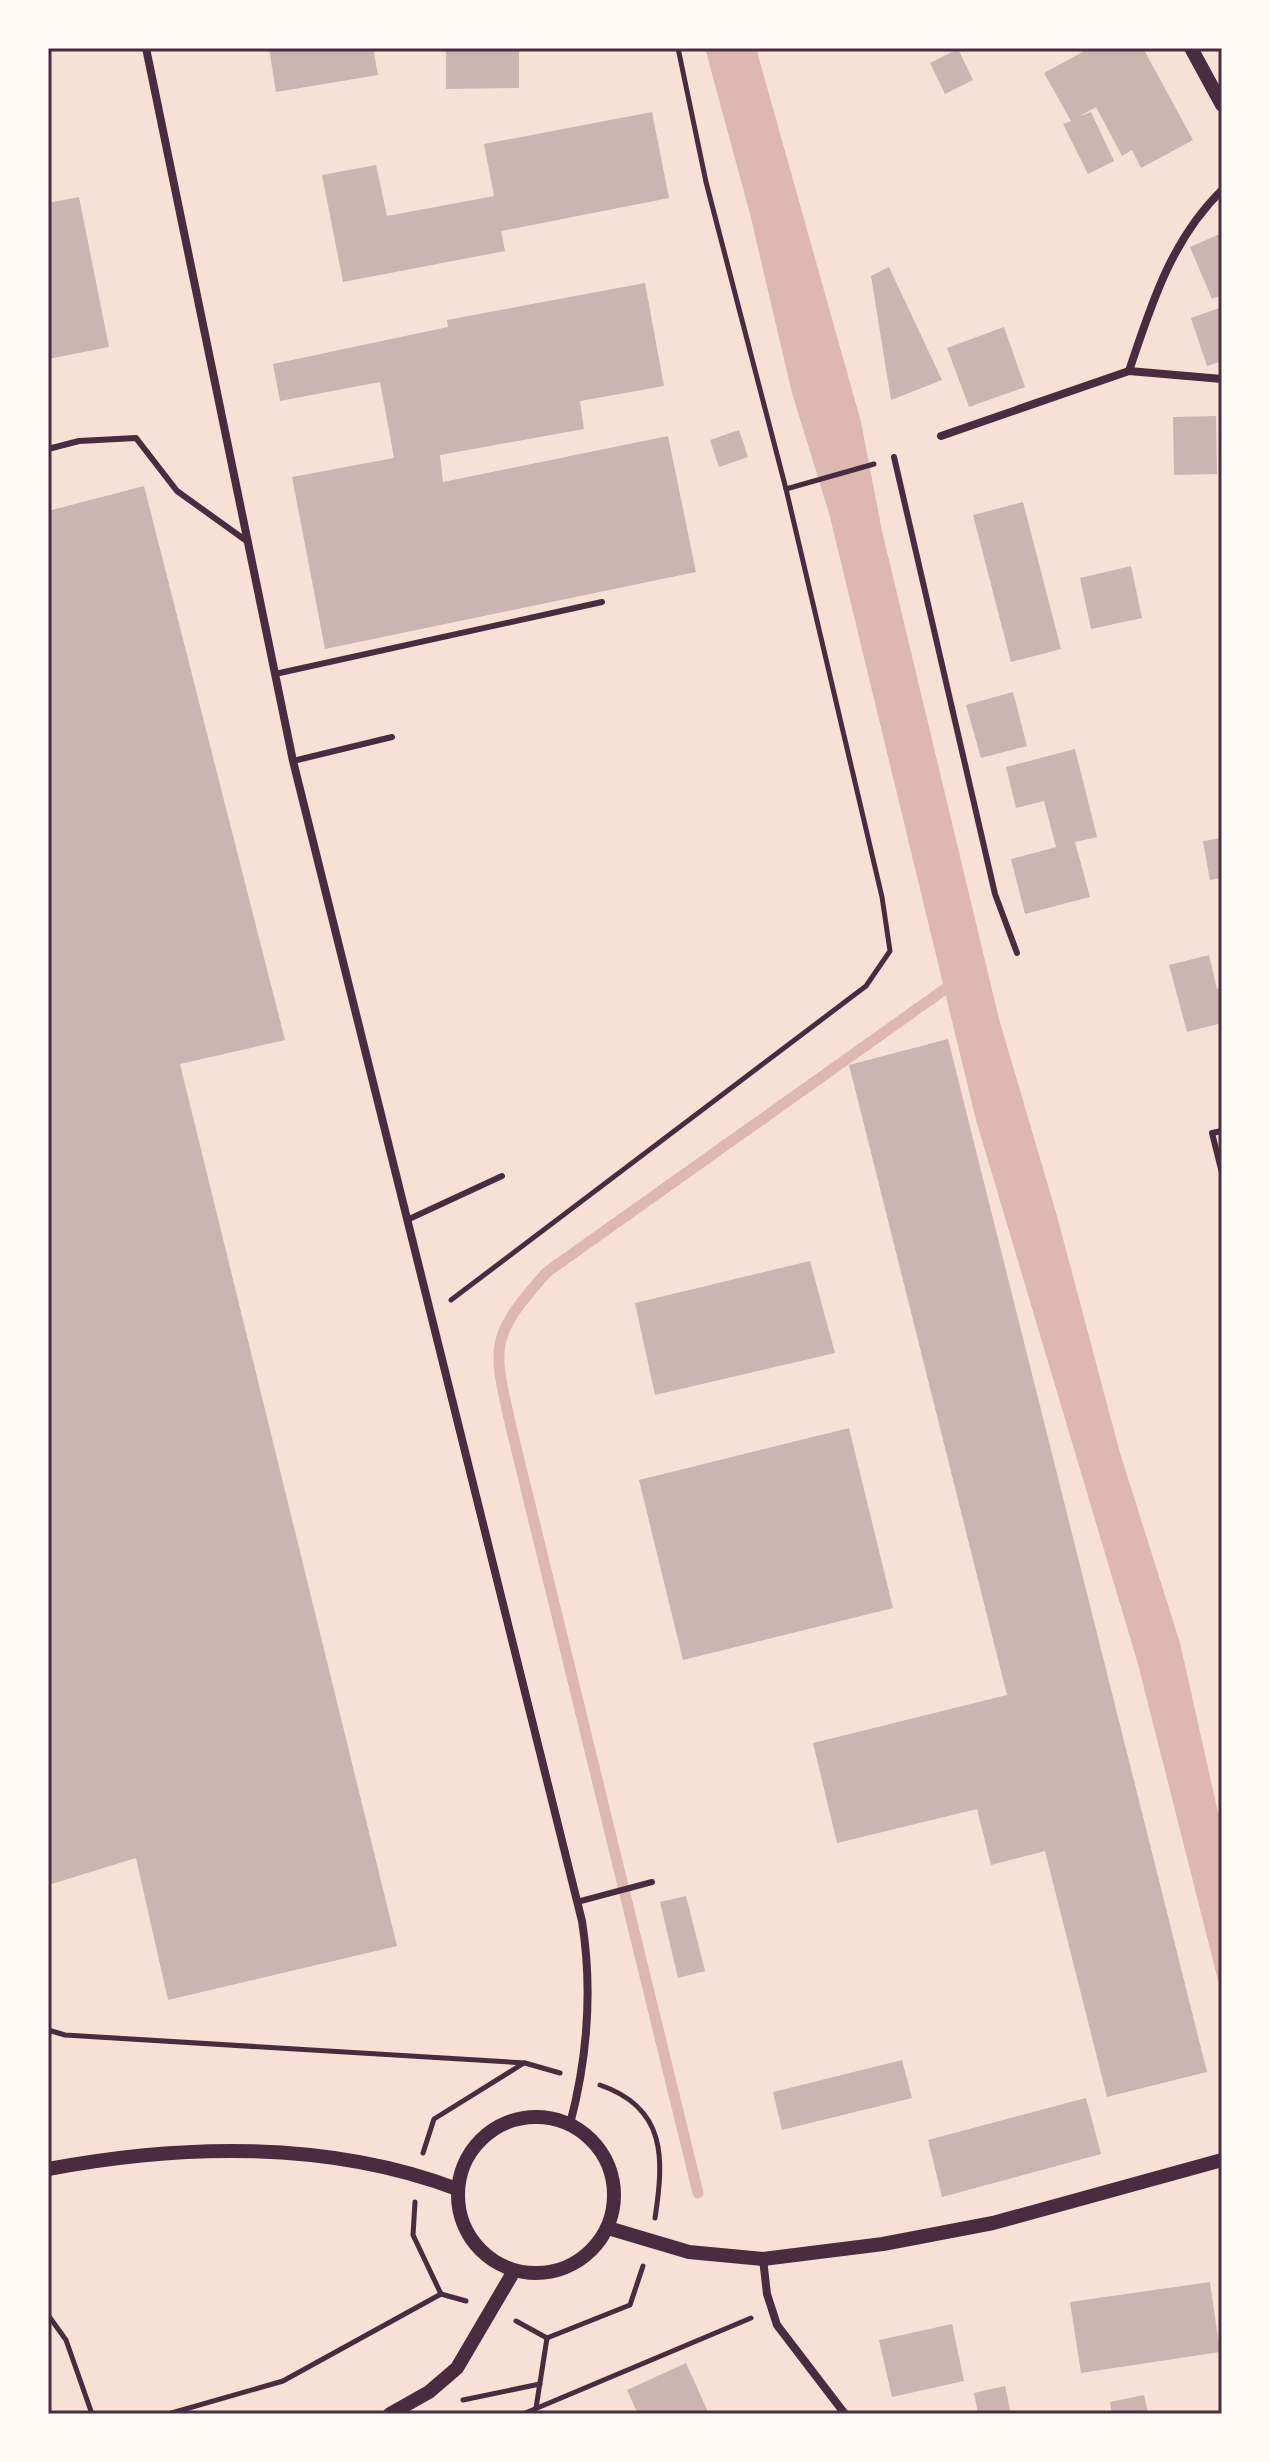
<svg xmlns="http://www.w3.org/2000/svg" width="1270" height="2462" font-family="Jost,sans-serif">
	<rect width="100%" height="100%" fill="#f7e1d7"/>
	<!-- water -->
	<polygon fill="#dcb8b0" points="705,48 756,48 861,422 882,531 999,1019 1057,1216 1120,1453 1180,1643 1222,1830 1222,1996 1138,1664 976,1120 829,513 792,393 750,214"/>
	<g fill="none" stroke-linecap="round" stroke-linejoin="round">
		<!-- stream -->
		<path stroke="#dcb8b0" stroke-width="11" d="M698,2193L512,1431C493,1347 487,1339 547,1272L955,982"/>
	</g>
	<!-- building -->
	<g fill="#ccb4b1">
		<polygon points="269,48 373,48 378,75 276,92"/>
		<polygon points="446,48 519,48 519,88 446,89"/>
		<polygon points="1090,48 1143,48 1193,140 1141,168 1132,150 1122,156 1096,107 1078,117 1091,112 1114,161 1088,174 1063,124 1071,121 1044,73"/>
		<polygon points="958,49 973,80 945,94 930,63"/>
		<polygon points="652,112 669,198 501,231 505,251 343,282 322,175 376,165 387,216 494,196 484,144"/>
		<polygon points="79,197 109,347 48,359 48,203"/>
		<polygon points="1222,233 1222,295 1212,299 1190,247"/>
		<polygon points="889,267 942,380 891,400 871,276"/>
		<polygon points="645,283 664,386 580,401 584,429 440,455 443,482 668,436 696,572 325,649 292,477 394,458 380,382 280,401 273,364 448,327 447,320"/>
		<polygon points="1222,307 1222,361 1207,366 1191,318"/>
		<polygon points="1004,327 1025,387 969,407 947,348"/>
		<polygon points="1216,416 1217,474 1174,475 1173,417"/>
		<polygon points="739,430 748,457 719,467 710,440"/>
		<polygon points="144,486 285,1040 180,1064 397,1946 168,2000 136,1858 48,1885 48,511"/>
		<polygon points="1023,502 1061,649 1011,662 973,515"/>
		<polygon points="1131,566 1142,618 1091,629 1080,578"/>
		<polygon points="1013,692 1027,746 981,758 966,705"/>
		<polygon points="1075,749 1097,837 1075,842 1090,897 1025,914 1011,859 1056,847 1044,801 1016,808 1006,767"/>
		<polygon points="1222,838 1222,878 1210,880 1203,841"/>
		<polygon points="1209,955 1217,989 1222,988 1222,1023 1187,1032 1169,965"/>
		<polygon points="948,1039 1207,2072 1107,2097 1045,1851 991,1865 977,1809 837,1843 813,1743 1007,1695 849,1065"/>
		<polygon points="810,1261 835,1353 655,1395 635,1303"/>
		<polygon points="849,1428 893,1608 683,1660 639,1480"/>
		<polygon points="686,1896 705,1971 678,1978 660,1902"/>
		<polygon points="902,2060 912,2098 782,2130 773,2092"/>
		<polygon points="1086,2098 1101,2154 942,2197 928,2140"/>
		<polygon points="1210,2282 1220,2352 1081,2373 1070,2302"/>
		<polygon points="952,2324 964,2381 892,2397 879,2340"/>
		<polygon points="686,2363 709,2414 638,2414 627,2390"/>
		<polygon points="1005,2386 1011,2414 978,2414 974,2393"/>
		<polygon points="1144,2395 1148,2412 1112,2414 1110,2402"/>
	</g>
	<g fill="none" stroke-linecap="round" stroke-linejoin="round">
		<!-- path -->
		<g stroke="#4a2c40" stroke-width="5">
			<polyline points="786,489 874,464"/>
			<polyline points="451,1300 866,986 890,951 882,897 786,489 706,182 678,48"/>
			<polyline points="48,2030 65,2035 525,2063 560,2073"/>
			<path d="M600,2085C667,2108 664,2159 655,2218"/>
			<polyline points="423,2153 434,2119 524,2063"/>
			<polyline points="415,2202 413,2235 441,2294"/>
			<polyline points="48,2315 66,2340 92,2414"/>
			<polyline points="516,2321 547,2338 630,2305 643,2266"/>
			<polyline points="463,2400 540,2384"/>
			<polyline points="536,2408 547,2338"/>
			<polyline points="168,2414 283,2381 441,2294 466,2301"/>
			<polyline points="523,2414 751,2318"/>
		</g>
		<!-- service -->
		<g stroke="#4a2c40" stroke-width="6">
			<polyline points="48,449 79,441 136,438 177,491 248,542"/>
			<polyline points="894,457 995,894 1017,953"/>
			<polyline points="275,674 602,602"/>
			<polyline points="293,761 392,737"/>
			<polyline points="1222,1131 1212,1133 1222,1173"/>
			<polyline points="407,1220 502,1176"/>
			<polyline points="577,1902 652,1882"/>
		</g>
		<!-- minor -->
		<g stroke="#4a2c40" stroke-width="8">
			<path d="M146,48L293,761L582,1921C593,1991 588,2056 570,2124"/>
			<path d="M1129,371C1151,305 1171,240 1222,190"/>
			<polyline points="941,436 1129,371 1222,379"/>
			<polyline points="763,2259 767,2294 777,2325 845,2414"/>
		</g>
		<!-- tertiary -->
		<g stroke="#4a2c40" stroke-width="14">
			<polyline points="1191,48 1222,105"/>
			<circle cx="536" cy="2195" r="78"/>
			<path d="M48,2169C181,2144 328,2140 457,2189"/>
			<polyline points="608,2228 689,2252 763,2259 883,2244 993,2223 1222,2160"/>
			<polyline points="390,2414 429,2392 457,2368 514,2271"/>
		</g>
	</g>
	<!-- border -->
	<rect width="1270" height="2462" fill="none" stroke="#fffaf5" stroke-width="100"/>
	<rect x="50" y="50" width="1170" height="2362" fill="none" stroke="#4a2c40" stroke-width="3"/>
</svg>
